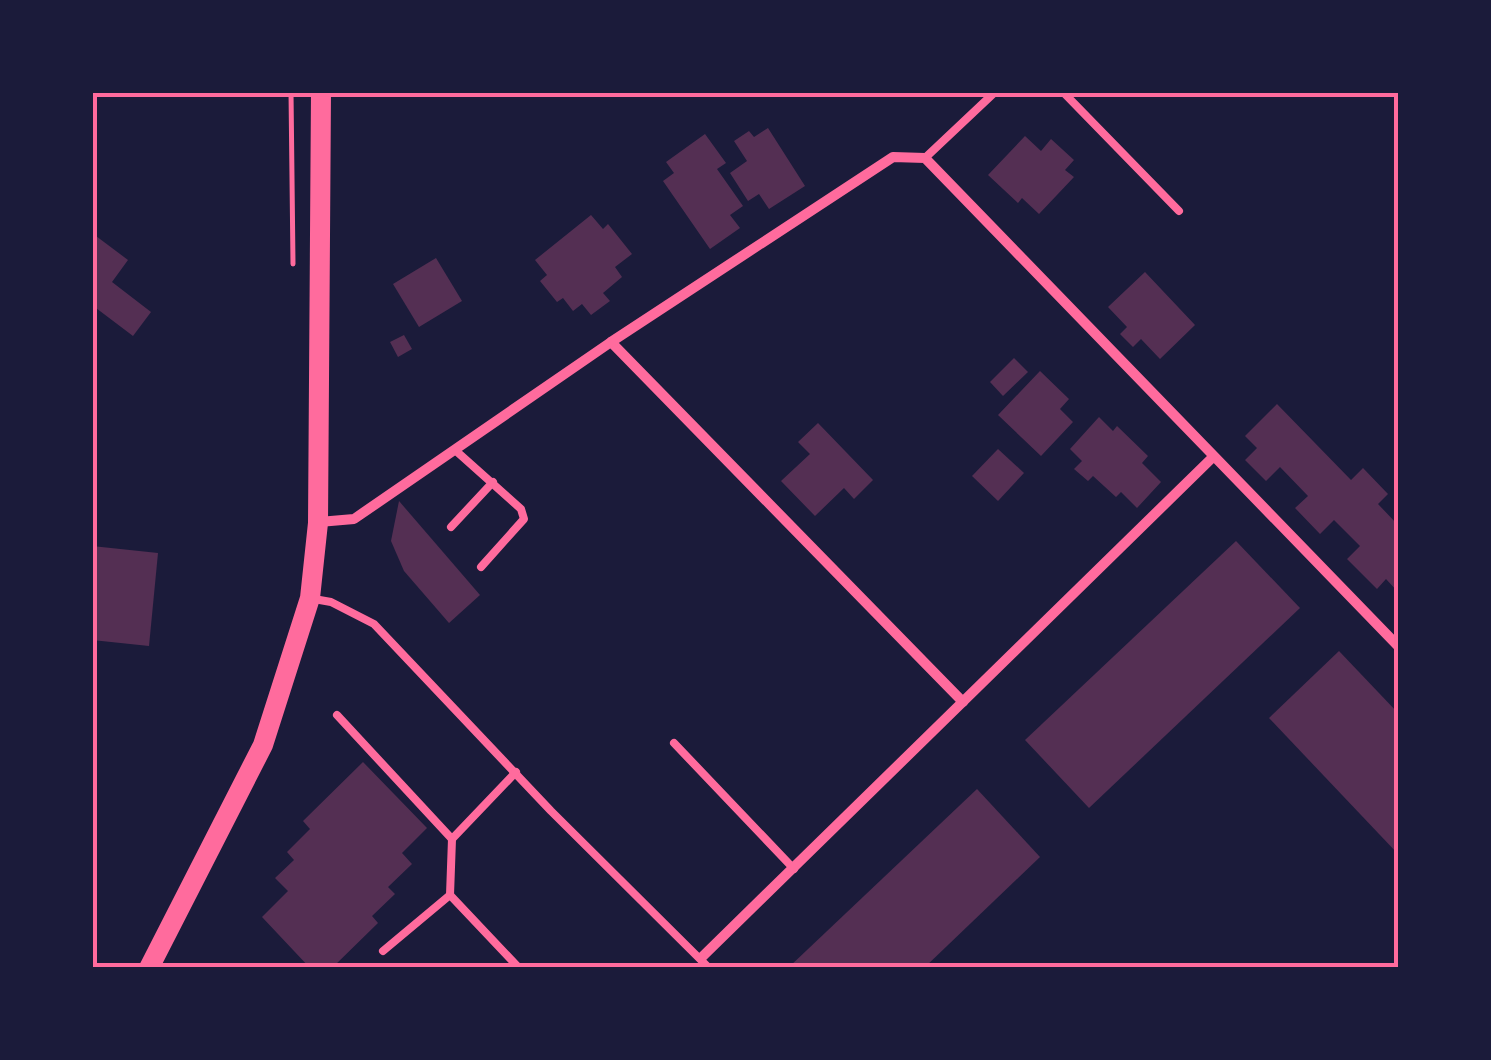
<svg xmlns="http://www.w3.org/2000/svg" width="1491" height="1060" font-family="'Varela Round',sans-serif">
	<rect width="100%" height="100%" fill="#1b1b3a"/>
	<!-- building -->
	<g fill="#542f53">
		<polygon points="768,128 805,186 769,209 759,194 748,201 730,173 747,161 734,141 749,131 754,137"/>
		<polygon points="705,134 726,163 717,169 743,206 730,215 740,228 710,249 663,181 674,173 666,162"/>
		<polygon points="1025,136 1041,151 1051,139 1074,160 1065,170 1074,177 1039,214 1022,198 1018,203 988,175"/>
		<polygon points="591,215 603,229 608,224 632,254 615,267 622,277 603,293 610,301 591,315 582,304 573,311 563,298 557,302 540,281 547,275 535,260"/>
		<polygon points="92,233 128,260 112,282 151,312 133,336 92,305"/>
		<polygon points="436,258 462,301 419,327 393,284"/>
		<polygon points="1145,272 1195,325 1160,359 1141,339 1133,347 1120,334 1127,327 1108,307"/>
		<polygon points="404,335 412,349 398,357 390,342"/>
		<polygon points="1014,358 1028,372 1003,396 990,382"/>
		<polygon points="1040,371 1069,399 1060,409 1073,422 1041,456 998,415"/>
		<polygon points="1277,404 1351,480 1363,468 1388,494 1378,504 1398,525 1398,592 1386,579 1377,589 1347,559 1360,546 1334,520 1320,534 1295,508 1308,496 1280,467 1266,481 1245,460 1257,448 1245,436"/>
		<polygon points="1099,417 1113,431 1117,426 1148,456 1142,463 1161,482 1137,508 1121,492 1116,497 1093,476 1088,481 1074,469 1082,461 1070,449"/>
		<polygon points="818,423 873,480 854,499 844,488 815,516 781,481 810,454 798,442"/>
		<polygon points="998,449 1024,473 998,501 972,476"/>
		<polygon points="399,501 480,595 449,623 404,571 391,541"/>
		<polygon points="1236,541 1300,608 1089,808 1025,740"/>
		<polygon points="92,546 158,553 149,646 92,640"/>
		<polygon points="1339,651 1398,713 1398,854 1269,718"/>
		<polygon points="363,762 427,828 402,853 412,864 388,887 395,894 372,916 378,923 332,968 310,968 262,917 288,891 275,878 294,860 287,852 310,829 303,821"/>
		<polygon points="977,789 1040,857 924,968 788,968"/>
	</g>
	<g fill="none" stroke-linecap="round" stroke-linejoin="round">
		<!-- path -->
		<polyline stroke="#ff6b9d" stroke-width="5" points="291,92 293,264"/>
		<!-- service -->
		<g stroke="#ff6b9d" stroke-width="8">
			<polyline points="1063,92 1179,211"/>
			<polyline points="925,158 995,92"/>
			<polyline points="455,450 521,509 524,519 481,567"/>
			<polyline points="451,527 493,482"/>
			<polyline points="314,599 331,602 374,624 551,811 709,968"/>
			<polyline points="337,715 452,839 516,772"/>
			<polyline points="674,743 794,869"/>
			<polyline points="450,895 519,968"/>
			<polyline points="383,951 450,895 452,839"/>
		</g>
		<!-- minor -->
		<g stroke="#ff6b9d" stroke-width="10">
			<polyline points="611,342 963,702"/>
			<polyline points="319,522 354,519 611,342 893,157 925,158 1398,646"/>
			<polyline points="701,958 1213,457"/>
		</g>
		<!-- secondary -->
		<polyline stroke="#ff6b9d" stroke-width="20" points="149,968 263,745 310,598 318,523 321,92"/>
	</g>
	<!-- border -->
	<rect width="1491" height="1060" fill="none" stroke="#1b1b3a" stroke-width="190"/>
	<rect x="95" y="95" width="1301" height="870" fill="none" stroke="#ff6b9d" stroke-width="4"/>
</svg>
